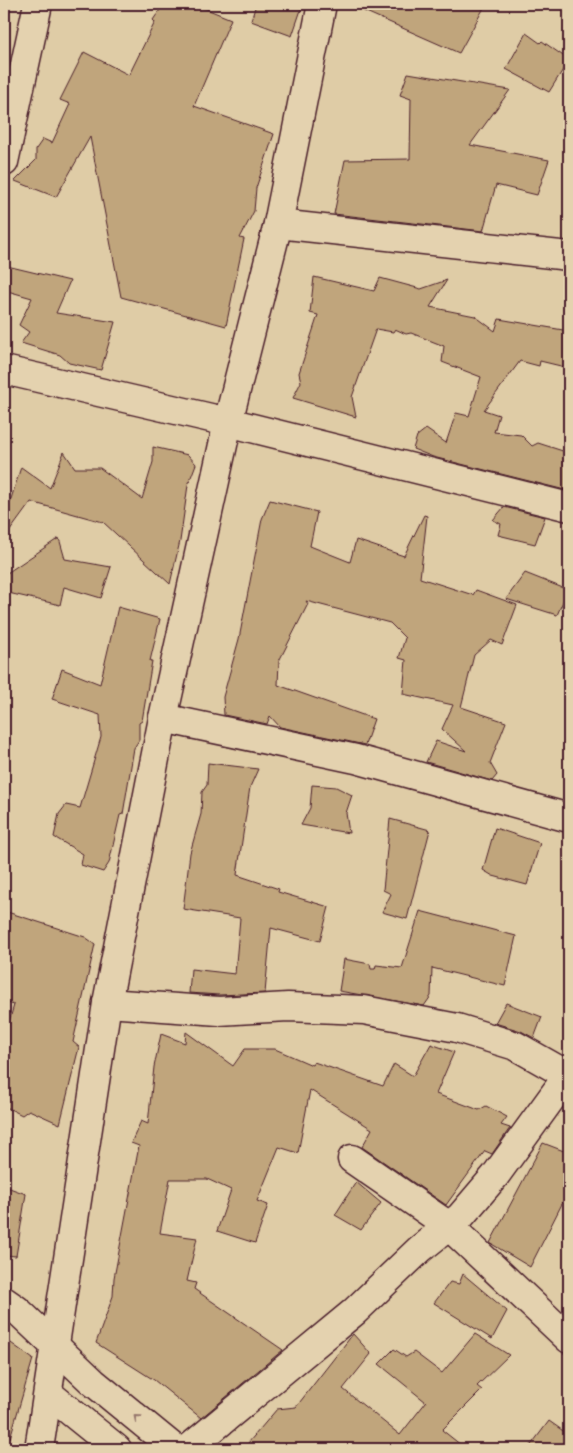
<svg xmlns="http://www.w3.org/2000/svg" width="573" height="1453" font-family="'Playpen Sans',sans-serif">
	<rect width="100%" height="100%" fill="#dfcca6"/>
	<filter id="ink" filterUnits="userSpaceOnUse"><feTurbulence type="fractalNoise" baseFrequency=".02" numOctaves="2"/><feDisplacementMap in="SourceGraphic" scale="10" xChannelSelector="R" yChannelSelector="G"/><feConvolveMatrix kernelMatrix="1 2 1 2 8 2 1 2 1" color-interpolation-filters="sRGB"/></filter>
	<g filter="url(#ink)">
		<!-- building -->
		<g fill="#c0a57b" stroke="#4a1f2b">
			<polygon points="164,4 194,4 231,19 194,106 274,134 256,188 254,211 240,238 244,239 226,326 121,297 90,137 56,197 15,181 36,160 36,149 43,139 52,143 70,104 60,100 84,52 129,75 155,22 153,20"/>
			<polygon points="256,4 303,4 292,36 251,21"/>
			<polygon points="348,4 486,4 459,53"/>
			<polygon points="526,33 540,43 542,41 569,60 549,92 506,69"/>
			<polygon points="408,73 510,90 470,145 549,160 537,195 496,185 483,231 334,214 345,160 410,159 411,99 400,95"/>
			<polygon points="7,266 70,281 56,313 115,322 101,370 69,363 60,355 21,343 29,332 19,325 32,298 4,290"/>
			<polygon points="314,277 374,291 380,278 421,289 447,280 430,307 475,316 495,331 499,319 569,331 569,368 540,361 539,366 520,361 484,410 499,415 494,432 521,435 532,446 538,443 569,453 569,491 433,457 413,449 417,436 426,429 446,443 456,413 469,416 481,377 442,362 444,346 411,333 406,334 395,329 393,332 376,329 352,397 356,417 293,398 301,382 299,373 318,315 310,313"/>
			<polygon points="153,447 188,455 196,464 188,485 180,541 170,584 103,522 31,502 4,539 4,521 21,467 50,488 64,452 75,468 100,468 142,499 153,462"/>
			<polygon points="270,500 317,512 310,546 350,562 356,540 404,556 424,515 427,516 420,578 473,595 476,590 517,605 502,645 491,640 474,655 461,707 506,722 490,763 497,775 492,781 426,762 436,741 466,751 442,729 453,705 403,694 406,660 399,658 405,638 390,623 306,601 308,604 279,661 278,685 374,719 365,745 280,727 270,716 267,724 224,715 223,697 239,639 262,519"/>
			<polygon points="504,507 545,517 535,544 498,535 501,524 493,520"/>
			<polygon points="59,538 65,559 111,567 101,598 64,587 60,605 4,592 4,575"/>
			<polygon points="525,573 568,590 557,615 506,599"/>
			<polygon points="118,607 160,619 150,661 152,661 142,721 139,723 139,740 134,748 123,814 120,815 109,863 103,872 81,865 83,854 54,837 59,814 66,805 80,808 101,737 100,715 52,699 62,669 100,684"/>
			<polygon points="208,763 258,769 250,787 237,875 279,889 278,892 329,907 320,941 271,928 265,993 219,995 189,993 191,969 235,974 240,918 183,909 190,853 201,814 202,792 207,785"/>
			<polygon points="312,785 336,787 352,795 346,813 349,833 301,825 310,808"/>
			<polygon points="390,819 430,830 407,919 382,912 391,894 383,890"/>
			<polygon points="495,828 540,843 527,885 493,876 483,870"/>
			<polygon points="4,911 85,937 95,944 73,1042 79,1047 60,1124 29,1110 22,1115 4,1106 4,1039 14,1005 4,1002"/>
			<polygon points="420,911 516,936 505,986 432,968 431,996 424,1006 339,991 344,959 370,964 371,969 375,969 376,965 402,968"/>
			<polygon points="506,1003 542,1017 534,1038 521,1031 495,1023"/>
			<polygon points="186,1032 233,1066 245,1049 275,1049 312,1065 314,1062 383,1086 394,1064 413,1076 431,1044 454,1052 436,1094 479,1110 486,1106 507,1117 501,1125 510,1128 492,1154 485,1151 446,1205 362,1147 372,1129 310,1090 298,1153 279,1147 257,1201 268,1205 255,1243 217,1231 231,1190 207,1179 170,1179 160,1233 197,1238 187,1281 196,1283 194,1289 283,1350 201,1418 154,1380 96,1343 113,1296 114,1278 139,1146 131,1143 141,1121 148,1124 154,1067 161,1034 185,1043"/>
			<polygon points="543,1143 569,1153 569,1190 530,1267 490,1243"/>
			<polygon points="356,1182 381,1203 361,1230 335,1215"/>
			<polygon points="4,1186 26,1194 16,1256 4,1255"/>
			<polygon points="463,1274 507,1311 492,1339 434,1303 450,1282 459,1284"/>
			<polygon points="353,1334 371,1354 343,1389 400,1435 426,1402 379,1364 394,1349 406,1357 414,1352 442,1373 475,1334 509,1355 477,1386 482,1390 442,1430 466,1449 243,1449 277,1409 296,1407"/>
			<polygon points="4,1338 33,1359 10,1438 4,1437"/>
			<polygon points="549,1421 569,1435 569,1449 528,1449"/>
		</g>
		<g fill="none" stroke-linecap="round" stroke-linejoin="round">
			<!-- minor casing -->
			<g stroke="#4a1f2b" stroke-width="31">
				<g id="minor">
					<polyline points="4,162 38,4"/>
					<polyline points="278,224 569,256"/>
					<polyline points="4,370 228,422 569,507"/>
					<polyline points="163,718 356,759 569,818"/>
					<polyline points="107,1003 219,1011 288,1007 364,1010 457,1028 516,1046 569,1076"/>
					<polyline points="352,1159 449,1226 569,1339"/>
					<polyline points="4,1301 17,1310 93,1382 175,1449"/>
					<polyline points="49,1394 117,1449"/>
					<polyline points="39,1449 107,1003 163,718 228,422 278,224 322,4"/>
					<polyline points="188,1449 354,1312 420,1249 460,1217 495,1176 569,1074"/>
				</g>
			</g>
			<!-- minor -->
			<use href="#minor" stroke="#e4d2af" stroke-width="28"/>
		</g>
		<!-- one-way arrows -->
		<defs><path id="oneway-chevron" d="M-2-3.5L2.5 0L-2 3.5" fill="none" stroke-width="1.6" stroke-linecap="round" stroke-linejoin="round" transform="scale(1.25)"/></defs>
		<use stroke="#97786d" href="#oneway-chevron" transform="translate(137 1418) rotate(-141)"/>
	</g>
	<!-- margin -->
	<rect width="573" height="1453" fill="none" stroke="#e4d2af" stroke-width="20"/>
	<rect x="10" y="10" width="553" height="1433" fill="none" stroke="#4a1f2b" stroke-width="2" filter="url(#ink)"/>
</svg>
